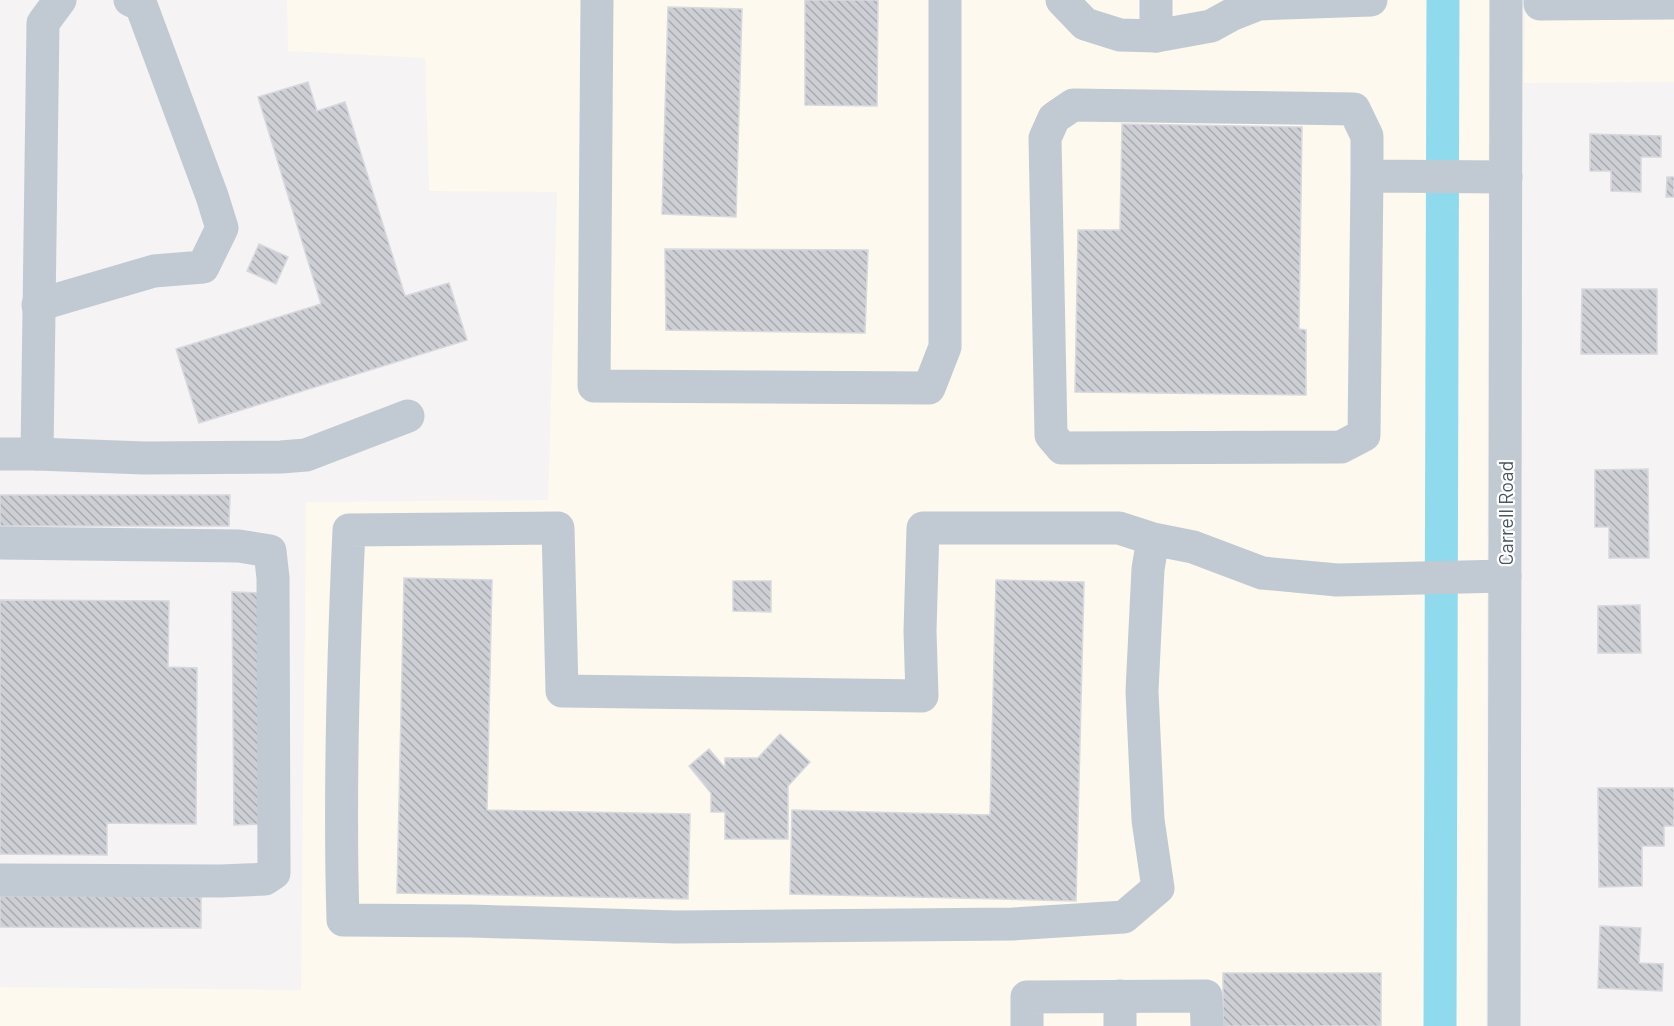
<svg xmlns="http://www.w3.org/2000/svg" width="1674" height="1026" font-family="Barlow,sans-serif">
	<defs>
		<pattern id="building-back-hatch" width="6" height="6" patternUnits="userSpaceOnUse" patternTransform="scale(1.5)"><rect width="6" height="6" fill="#cdcfd5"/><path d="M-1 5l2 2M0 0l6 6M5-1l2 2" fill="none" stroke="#a8abb0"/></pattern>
	</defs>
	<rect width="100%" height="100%" fill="#f5f3f3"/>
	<!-- commercial -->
	<g fill="#fdf9ef">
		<polygon points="287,0 1489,0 1486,1026 0,1026 0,987 301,990 306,502 548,500 557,192 429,191 425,58 288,51"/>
		<polygon points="1525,0 1674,0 1674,82 1524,83"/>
	</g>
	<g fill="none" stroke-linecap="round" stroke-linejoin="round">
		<!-- canal -->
		<polyline stroke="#90daee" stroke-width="33" points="1440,1026 1443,0"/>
	</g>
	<!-- building -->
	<g fill="url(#building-back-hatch)" stroke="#d7d9de" stroke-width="1.5">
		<polygon points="805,0 878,0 877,106 805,105"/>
		<polygon points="668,7 742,9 736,217 662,214"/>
		<polygon points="308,82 317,111 345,102 405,296 449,283 467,340 199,423 176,349 321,304 258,97"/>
		<polygon points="1122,124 1302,127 1299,329 1306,330 1306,395 1075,392 1078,230 1120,230"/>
		<polygon points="1590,134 1661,136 1661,157 1641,157 1641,192 1611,191 1611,171 1590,171"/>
		<polygon points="1667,177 1674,177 1674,197 1666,197"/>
		<polygon points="259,244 288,257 276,284 247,271"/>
		<polygon points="665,249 868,250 865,333 666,330"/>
		<polygon points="1582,289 1657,289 1657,354 1581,354"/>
		<polygon points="1648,469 1649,558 1609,558 1609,527 1595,527 1595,470"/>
		<polygon points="0,495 230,495 229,526 0,526"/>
		<polygon points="404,578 492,580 487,810 690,814 688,899 397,893"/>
		<polygon points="996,580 1084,582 1076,901 790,894 792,810 990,815"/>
		<polygon points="733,581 771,581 771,612 733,611"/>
		<polygon points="232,592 263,593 265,824 234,825"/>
		<polygon points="0,600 169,601 168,667 197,668 196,824 107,823 107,855 0,854"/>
		<polygon points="1640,605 1641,653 1598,653 1598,606"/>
		<polygon points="780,734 810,762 788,786 788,839 725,839 725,812 711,812 711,793 689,766 709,749 725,768 725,758 758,758"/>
		<polygon points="1598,788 1674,788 1674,826 1664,826 1664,846 1642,846 1642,886 1599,887"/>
		<polygon points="0,896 201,897 201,928 0,927"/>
		<polygon points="1600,926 1641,928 1639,963 1663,964 1662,991 1598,988"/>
		<rect x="1223" y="973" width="158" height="53"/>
	</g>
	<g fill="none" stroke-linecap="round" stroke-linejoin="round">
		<!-- minor -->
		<g stroke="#c1cad2" stroke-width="33">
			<polyline points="597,0 594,386 929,388 945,347 945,0"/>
			<polyline points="1062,0 1085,24 1120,35 1156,36 1211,26 1231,15 1259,4 1371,0"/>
			<polyline points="1540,0 1540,4 1674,3"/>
			<polyline points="1156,36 1156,0"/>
			<polyline points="1367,176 1367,136 1354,109 1073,105 1054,118 1045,138 1051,435 1062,448 1341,447 1364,435 1367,176 1506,177"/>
			<polyline points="38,305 154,271 203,267 222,228 212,196 141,5 130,0"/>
			<polyline points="0,454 37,454 43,23 60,0"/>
			<polyline points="37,454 144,458 281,457 306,455 408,416"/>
			<path d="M1153,539L1148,569L1142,691L1148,820L1158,888L1124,917L1013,924L676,927L471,921L343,920C339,789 343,661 349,530L558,528L562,691L922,696L920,631L923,528H1119L1153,539L1193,547L1262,573L1337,580L1505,576"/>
			<polyline points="0,543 239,546 270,551 273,578 274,873 265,879 221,881 0,880"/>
			<polyline points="1027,1026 1027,997 1206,996 1207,1026"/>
			<polyline points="1120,1026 1120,996"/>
			<polyline points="1504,1026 1506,0"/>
		</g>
	</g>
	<g text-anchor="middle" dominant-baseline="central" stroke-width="4.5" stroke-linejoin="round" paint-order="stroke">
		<!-- street labels -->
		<g font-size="20" fill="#4a5661" stroke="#fff">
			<text transform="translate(1505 513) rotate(-90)">Carrell Road</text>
		</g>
	</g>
</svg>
